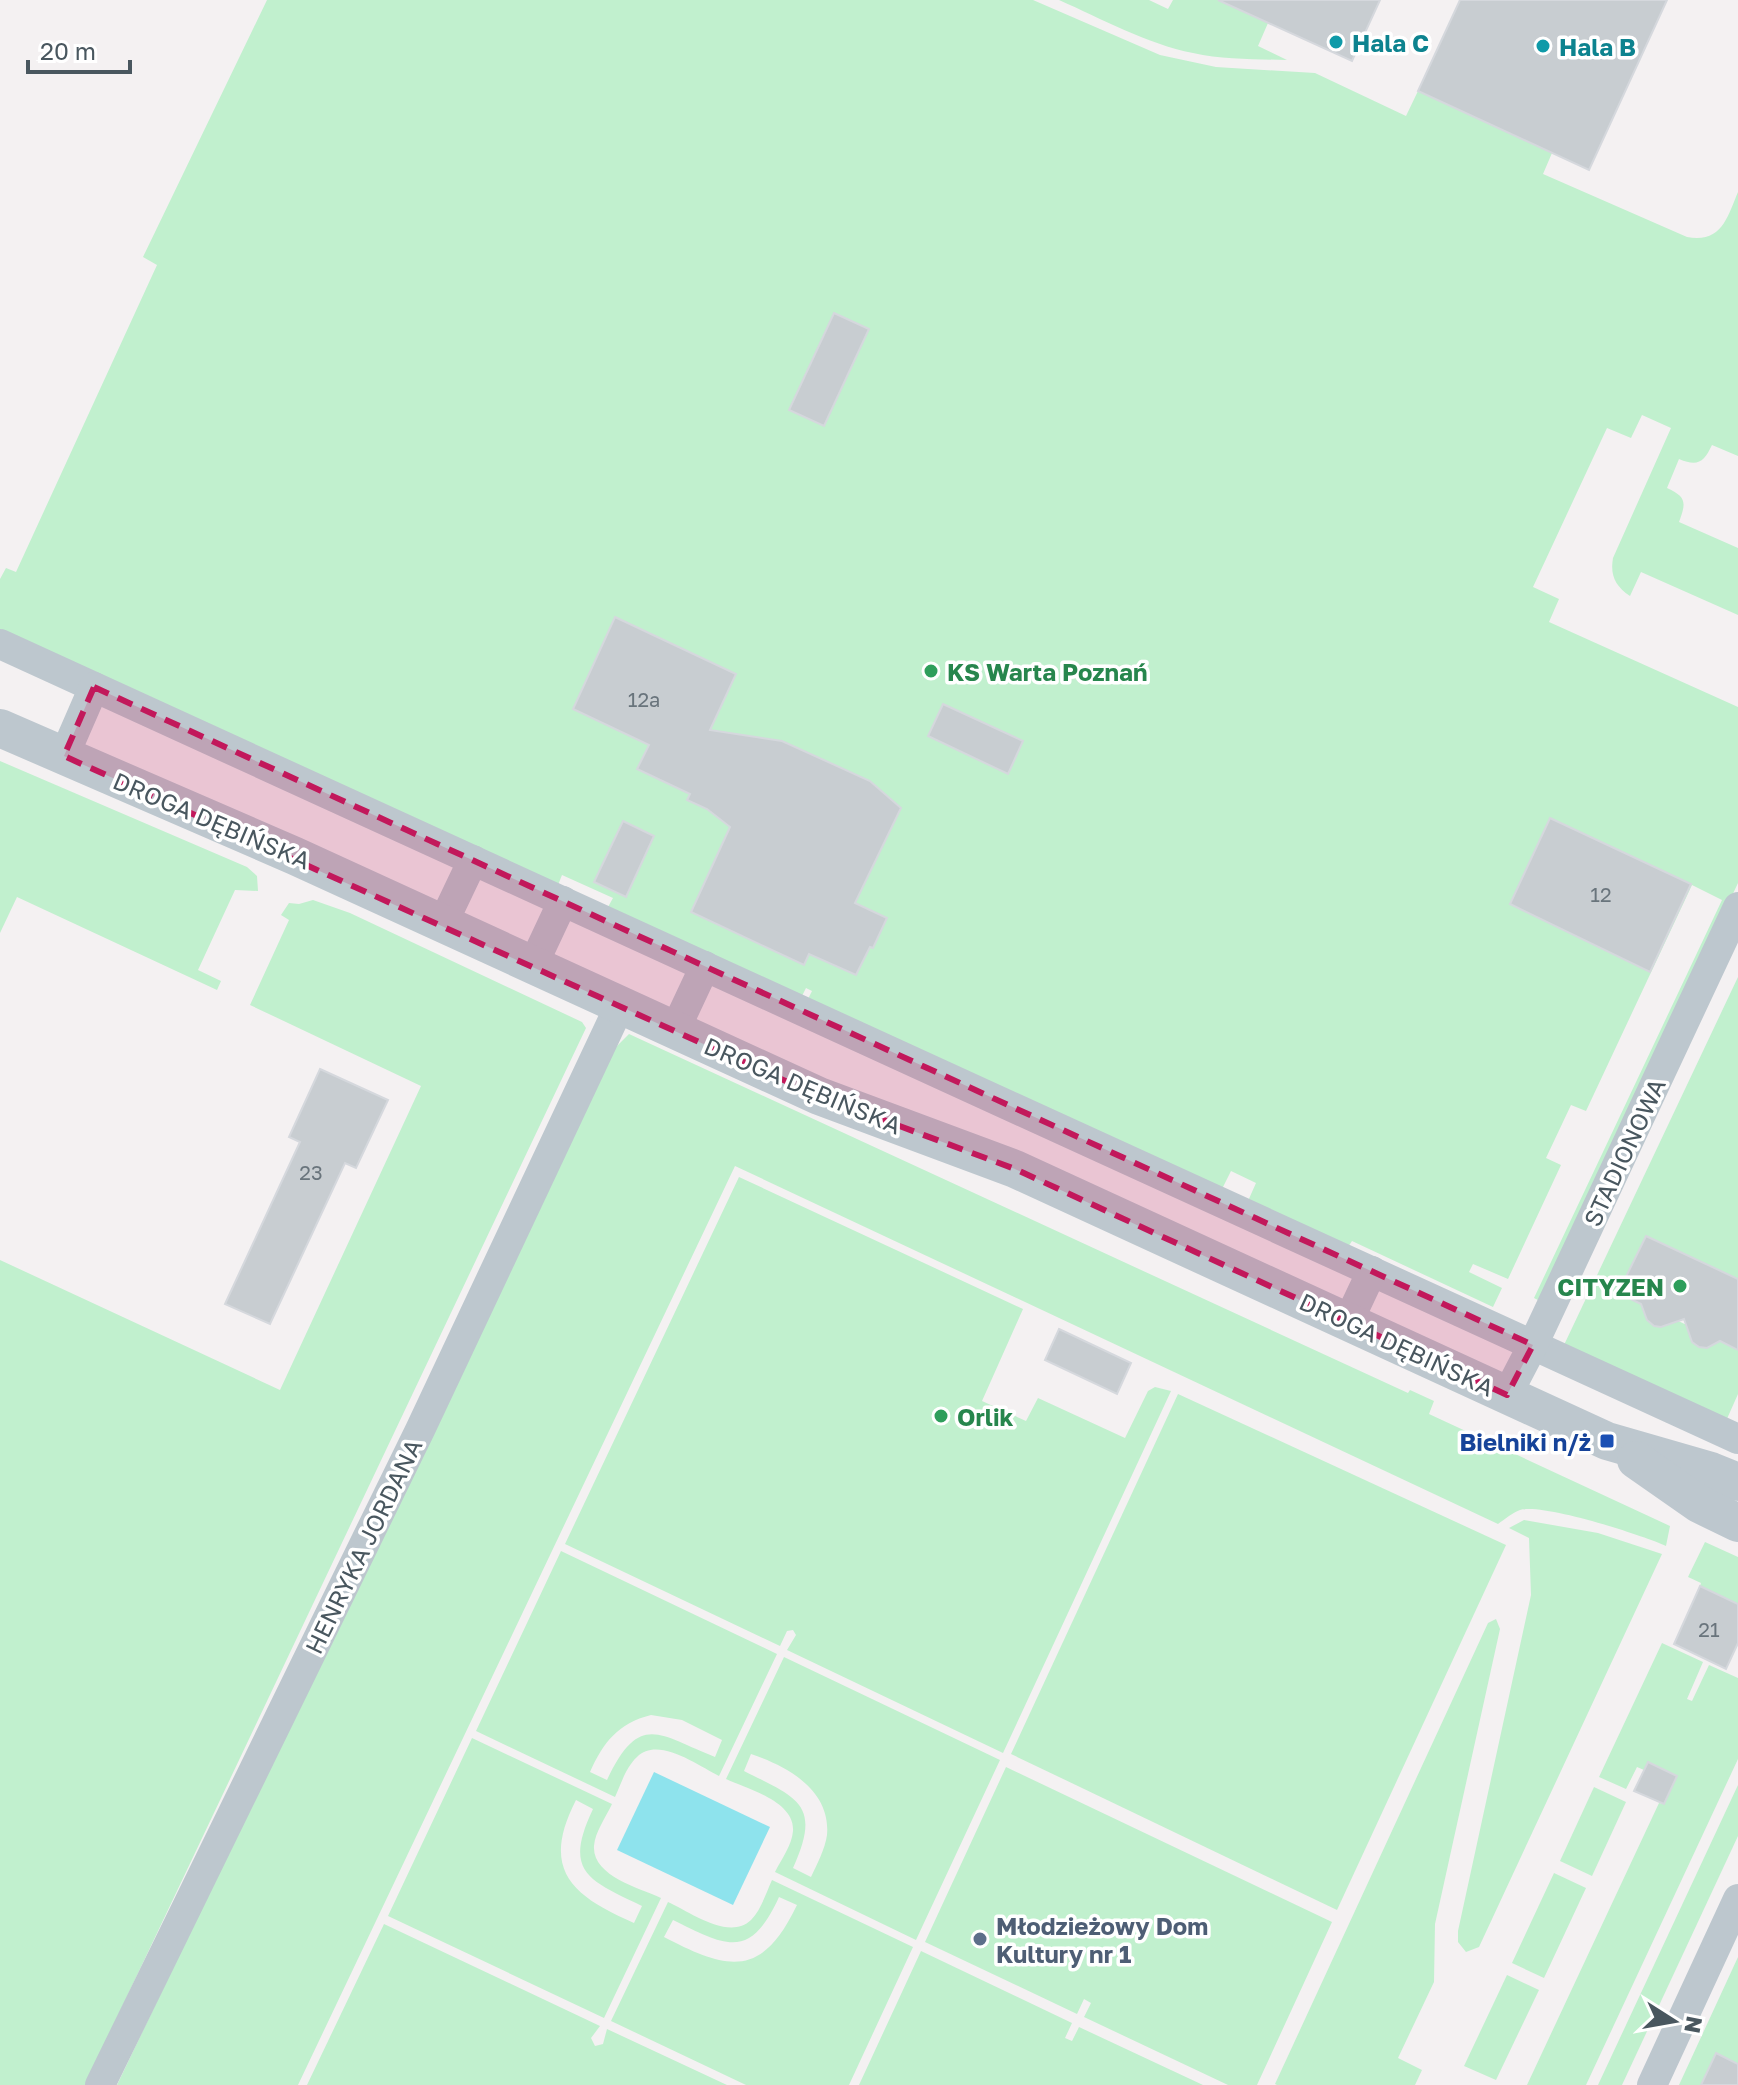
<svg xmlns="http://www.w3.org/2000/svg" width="1738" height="2085" font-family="'Golos Text',sans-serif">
	<rect width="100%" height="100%" fill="#f4f1f2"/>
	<!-- green -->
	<g fill="#c1f0ce" fill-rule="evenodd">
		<path d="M267,0H1033L1160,55L1216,67L1315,73L1406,116L1418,91L1552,153L1543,174L1687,237C1722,243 1727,218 1738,192V456L1712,445C1704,462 1698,467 1679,459L1667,488C1687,497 1686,503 1679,522L1738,548V615L1641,572L1630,596C1615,586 1610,575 1613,558L1671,428L1642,415L1631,438L1607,428L1533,587L1559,599L1549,622L1738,707V883L1540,1301L1534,1298L1722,900L1692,885L1586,1111L1571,1105L1546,1158L1561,1165L1508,1279L1473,1264L1469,1272L1502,1288L1493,1307L1352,1241L1348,1247L1248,1201L1256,1183L1231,1171L1222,1189L808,999L812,991L806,988L802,996L608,907L613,898L562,875L558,885L0,629V579L6,568L16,572L157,265L143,257Z"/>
		<path d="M1059,0H1149L1168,9L1173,0H1219L1268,23L1258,46L1287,60C1256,59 1224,60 1193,53C1147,44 1102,19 1059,0Z"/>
		<polygon points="0,761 247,867 257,876 258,891 235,890 198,970 221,981 217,990 17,897 0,933"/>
		<polygon points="313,900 350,913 582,1022 586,1028 85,2085 0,2085 0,1260 280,1390 421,1086 250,1005 289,920 281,915 289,903 299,904"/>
		<path d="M1738,977V1279L1646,1236L1618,1293L1646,1307C1644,1316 1647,1320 1654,1326L1667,1325L1672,1318L1691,1327L1692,1342L1707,1348L1717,1340L1738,1350V1394L1726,1421L1564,1345Z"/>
		<path d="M629,1034L1408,1393L1410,1390L1434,1401L1429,1414L1670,1526L1666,1546C1642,1535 1543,1503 1520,1510C1512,1513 1505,1519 1498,1524L735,1166L298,2085H117L611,1052Z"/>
		<polygon points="739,1177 1023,1309 982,1401 1026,1421 1038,1398 1125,1438 1148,1391 1155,1387 1171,1391 1003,1753 787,1650 796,1635 793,1630 787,1631 780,1646 565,1544"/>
		<polygon points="1178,1394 1506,1545 1337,1910 1011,1754"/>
		<polygon points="1524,1520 1598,1533 1662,1554 1479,1947 1466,1952 1458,1942 1458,1931 1531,1595 1529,1538 1509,1528"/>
		<polygon points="1705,1542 1738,1557 1738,1604 1700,1586 1701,1583 1688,1577"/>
		<path d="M561,1551L777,1654L719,1776C697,1765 658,1736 637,1757C626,1767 621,1784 615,1797L476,1731ZM651,1715L682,1720L722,1740L715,1757C660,1736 640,1710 607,1780L590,1772C603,1743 618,1723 651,1715Z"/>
		<polygon points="1496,1619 1500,1629 1435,1924 1434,1982 1398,2058 1422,2070 1415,2085 1277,2085 1275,2084 1488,1623"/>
		<polygon points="1662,1643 1703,1662 1687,1699 1692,1701 1709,1665 1738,1678 1738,1759 1586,2085 1527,2085 1659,1803 1664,1804 1677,1777 1648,1762 1644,1770 1637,1767 1626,1789 1599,1777"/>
		<path d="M784,1657L1000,1760L916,1940L775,1872C781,1860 792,1845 793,1831C795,1801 747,1789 726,1779ZM751,1754C787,1766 831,1790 827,1835C825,1849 817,1864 811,1877L793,1868C822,1804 798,1798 744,1771Z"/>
		<path d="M472,1738L612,1804C606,1817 595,1832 594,1846C592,1876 639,1888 661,1898L604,2018L388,1916ZM576,1800L593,1809C563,1872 588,1880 642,1906L634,1923C572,1896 540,1870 576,1800Z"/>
		<polygon points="1006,1767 1332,1922 1257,2085 1228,2085 1084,2017 1091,2003 1084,1999 1077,2014 925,1942"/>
		<polygon points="1738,1785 1738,1836 1622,2085 1598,2085"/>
		<polygon points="1594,1787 1626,1802 1592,1876 1560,1861"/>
		<polygon points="1554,1873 1586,1888 1544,1978 1512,1963"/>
		<path d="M772,1880L913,1947L849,2085H746L611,2021L668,1902C690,1912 729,1941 751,1920C761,1910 766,1893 772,1880ZM779,1897L797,1905C762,1978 729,1971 664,1937L673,1920C726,1946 750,1961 779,1897Z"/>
		<polygon points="384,1924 600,2026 591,2038 595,2046 603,2044 607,2029 727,2085 307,2085"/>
		<polygon points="921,1951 1072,2023 1065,2038 1072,2041 1079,2027 1203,2085 859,2085"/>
		<polygon points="1738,1957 1738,2064 1716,2053 1701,2085 1679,2085"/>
		<polygon points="1507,1975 1539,1990 1496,2080 1464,2066"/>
	</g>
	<!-- water -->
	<polygon fill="#8ee3ed" points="654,1772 770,1827 733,1905 617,1850"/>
	<!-- building -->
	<g fill="#c8cdd1" stroke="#d5d8dd" stroke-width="2">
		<polygon points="1218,0 1380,0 1352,61"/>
		<polygon points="1460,0 1667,0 1589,170 1418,91"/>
		<polygon points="834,313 869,329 824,426 789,410"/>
		<polygon points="615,617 736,674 710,730 782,741 870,781 901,808 855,903 887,918 873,948 870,947 856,975 809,954 804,965 691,912 730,827 707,809 687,800 690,794 637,769 649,745 573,709"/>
		<polygon points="943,704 1023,741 1008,774 928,736"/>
		<polygon points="1550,818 1691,884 1650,972 1510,904"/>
		<polygon points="623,821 654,836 626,897 594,882"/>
		<polygon points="320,1069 388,1100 356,1168 345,1163 270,1324 225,1304 300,1142 289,1137"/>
		<polygon points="1646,1236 1738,1279 1738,1350 1720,1341 1707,1348 1699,1347 1692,1342 1684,1319 1661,1327 1654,1326 1647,1320 1641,1304 1618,1293"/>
		<polygon points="1059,1329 1131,1363 1117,1394 1045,1360"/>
		<polygon points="1700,1586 1738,1604 1738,1643 1726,1669 1674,1644"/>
		<polygon points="1648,1762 1677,1776 1664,1804 1634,1791"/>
		<polygon points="1716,2053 1738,2064 1738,2085 1701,2085"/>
	</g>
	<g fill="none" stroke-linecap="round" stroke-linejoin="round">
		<!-- minor -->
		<g stroke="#bdc7ce" stroke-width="30">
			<polyline points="0,644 1738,1439"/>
			<polyline points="64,756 94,687"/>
			<polyline points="443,923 473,860"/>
			<polyline points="533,965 563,901"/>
			<polyline points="675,1030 705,966"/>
			<polyline points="1348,1322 1372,1271"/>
			<polyline points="1507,1395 1533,1345 1738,907"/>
			<polyline points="100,2085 420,1430 620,1005"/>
			<polyline points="1652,2085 1738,1899"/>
		</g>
		<!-- tertiary -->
		<g stroke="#bdc7ce" stroke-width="38">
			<polyline points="0,728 295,856 819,1096 1015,1169 1607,1441 1711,1471 1738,1482"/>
			<polyline points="1636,1460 1699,1504 1738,1523"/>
		</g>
	</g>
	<!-- marked area -->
	<path fill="#c2185b" fill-opacity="0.2" stroke="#c2185b" stroke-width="6" stroke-dasharray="16 10" stroke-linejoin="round" d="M94,687L1533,1345L1507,1395L1015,1169L819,1096L64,756Z"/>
	<!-- markers -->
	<g fill="#0f9aa8" stroke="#fff" stroke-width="3">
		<circle cx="1336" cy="42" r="8"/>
		<circle cx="1543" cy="46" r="8"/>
	</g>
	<g fill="#2e9e5b" stroke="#fff" stroke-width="3">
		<circle cx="931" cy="671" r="8"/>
		<circle cx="1680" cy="1286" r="8"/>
		<circle cx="941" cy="1416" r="8"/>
	</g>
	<rect fill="#1a4fb4" stroke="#fff" stroke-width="3" x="1599" y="1433" width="16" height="16" rx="4"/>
	<circle fill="#5c6f8a" stroke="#fff" stroke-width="3" cx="980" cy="1939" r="8"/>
	<g text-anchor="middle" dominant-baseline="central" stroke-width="7" stroke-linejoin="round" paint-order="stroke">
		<!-- number labels -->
		<g font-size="20" fill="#69747c">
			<text x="644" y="699">12a</text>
			<text x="1601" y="894">12</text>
			<text x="311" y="1172">23</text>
			<text x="1709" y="1629">21</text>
		</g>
		<!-- culture labels -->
		<g font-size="24" font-weight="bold" fill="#0d838f" stroke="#fff" text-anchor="start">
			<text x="1352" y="42">Hala C</text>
			<text x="1559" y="46">Hala B</text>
		</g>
		<!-- leisure labels -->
		<g font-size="24" font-weight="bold" fill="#27864d" stroke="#fff" text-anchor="start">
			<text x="947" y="671">KS Warta Poznań</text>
			<text x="1664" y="1286" text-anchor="end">CITYZEN</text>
			<text x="957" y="1416">Orlik</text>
		</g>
		<!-- street labels -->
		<g font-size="24" fill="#49575f" stroke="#fff">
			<text transform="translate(212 820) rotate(23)">DROGA DĘBIŃSKA</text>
			<text transform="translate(803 1085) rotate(23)">DROGA DĘBIŃSKA</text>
			<text transform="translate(1624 1152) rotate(-65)">STADIONOWA</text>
			<text transform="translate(1397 1344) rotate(25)">DROGA DĘBIŃSKA</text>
			<text transform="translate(363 1546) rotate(-64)">HENRYKA JORDANA</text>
		</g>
		<!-- transit labels -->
		<g font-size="24" font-weight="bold" fill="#164399" stroke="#fff" text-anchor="end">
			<text x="1591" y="1441">Bielniki n/ż</text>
		</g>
		<!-- service labels -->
		<g font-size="24" font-weight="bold" fill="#4e5e75" stroke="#fff" text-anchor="start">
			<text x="996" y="1925">Młodzieżowy Dom<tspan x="996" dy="28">Kultury nr 1</tspan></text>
		</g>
	</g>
	<!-- north arrow -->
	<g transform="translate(1674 2021) rotate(101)" stroke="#ffffff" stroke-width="6" paint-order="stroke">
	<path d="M0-6L14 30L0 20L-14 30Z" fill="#49575f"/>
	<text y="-12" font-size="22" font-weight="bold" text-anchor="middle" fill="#49575f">N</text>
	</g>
	<!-- scale -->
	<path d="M28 60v12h102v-12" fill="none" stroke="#49575f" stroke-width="4"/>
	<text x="40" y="60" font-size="24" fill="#49575f" stroke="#ffffff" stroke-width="6" paint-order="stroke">20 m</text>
</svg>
